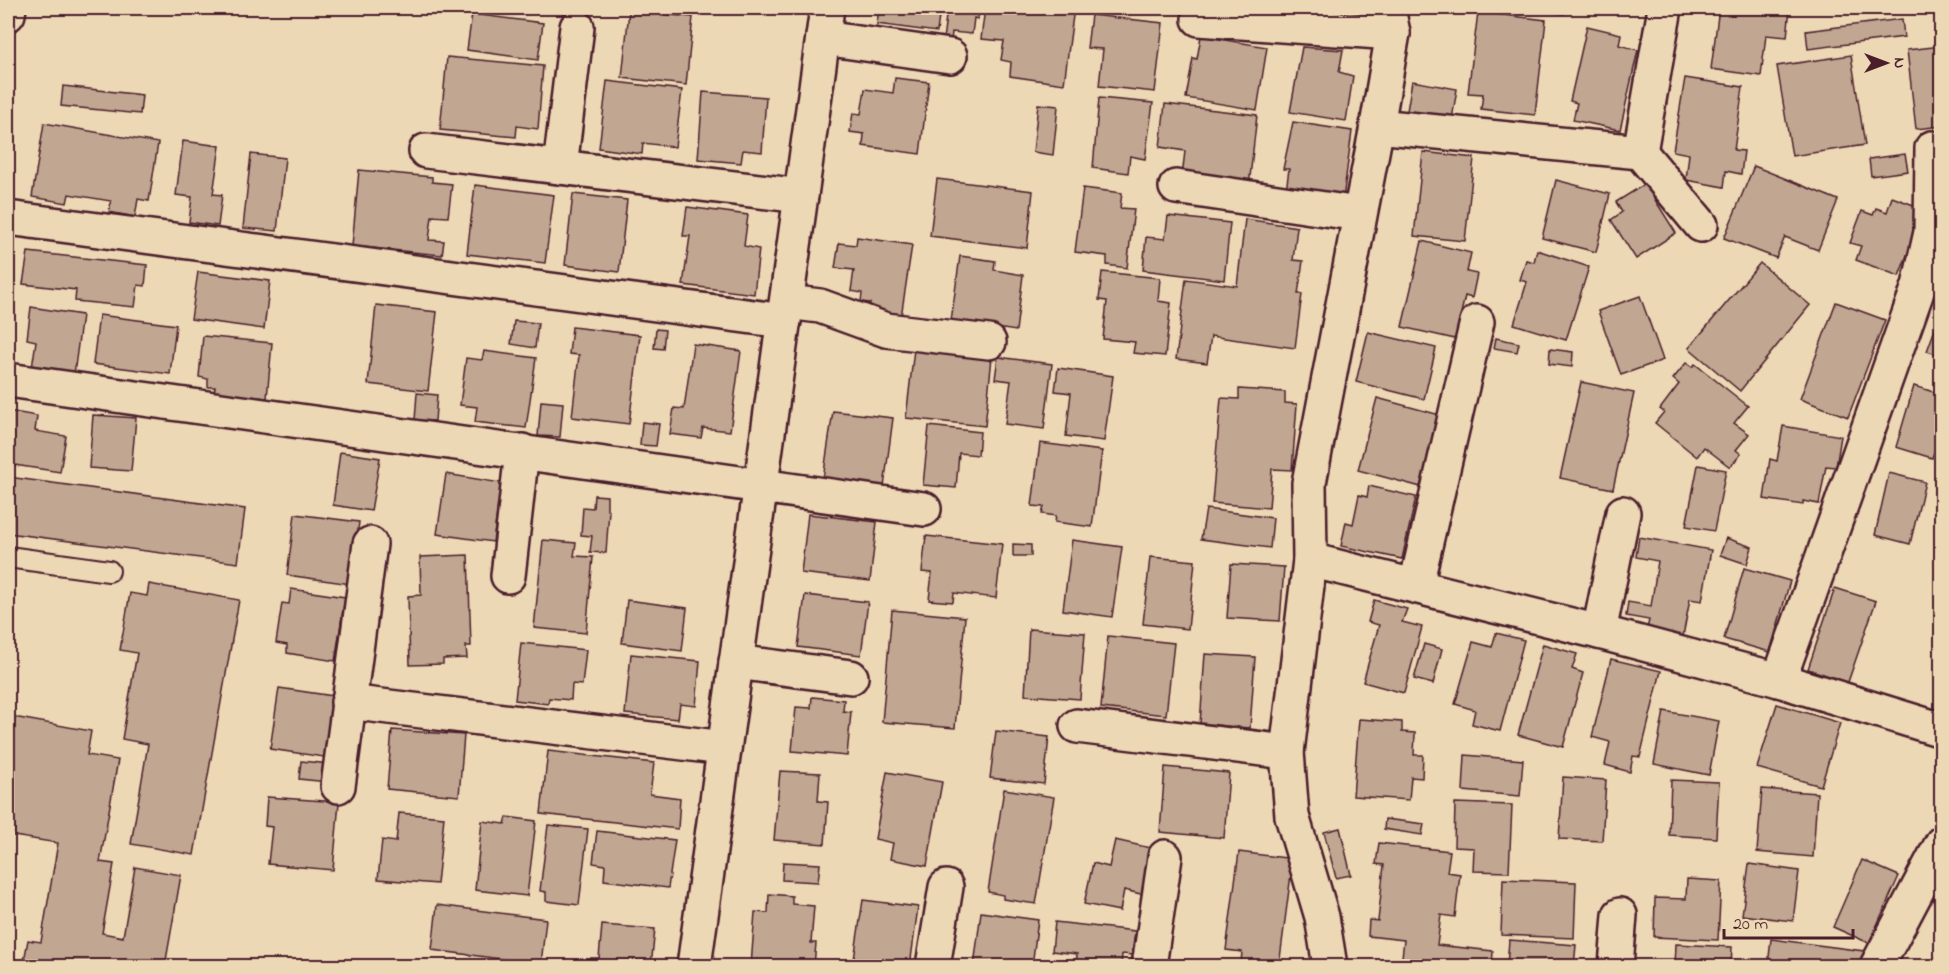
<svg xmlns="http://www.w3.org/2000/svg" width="1949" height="974" font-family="'Indie Flower',sans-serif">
	<rect width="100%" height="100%" fill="#edd8b6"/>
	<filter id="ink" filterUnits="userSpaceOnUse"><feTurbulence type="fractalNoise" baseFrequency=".0167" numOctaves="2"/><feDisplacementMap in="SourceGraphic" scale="12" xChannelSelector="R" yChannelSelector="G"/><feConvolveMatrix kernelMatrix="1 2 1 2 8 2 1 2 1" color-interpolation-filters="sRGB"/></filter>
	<g filter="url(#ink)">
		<!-- building -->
		<g fill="#c1a791" stroke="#4a1f2b" stroke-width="1.5">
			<polygon points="879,8 940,8 937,32 877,24"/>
			<polygon points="947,8 979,8 978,19 974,18 972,34 952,32 951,41 943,40"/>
			<polygon points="985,8 1074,8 1064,84 1010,76 1011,62 1001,60 1004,41 981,39"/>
			<polygon points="1298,8 1346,8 1346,14"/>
			<polygon points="1526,8 1565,8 1564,14"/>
			<polygon points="1719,8 1790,8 1787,37 1766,35 1761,76 1711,69"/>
			<polygon points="629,11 693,17 686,85 622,78"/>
			<polygon points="1478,12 1546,20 1535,115 1481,109 1483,94 1468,93"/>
			<polygon points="472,14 543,23 538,60 467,50"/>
			<polygon points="1091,15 1163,23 1155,92 1099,86 1103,49 1087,48"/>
			<polygon points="1902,19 1904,37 1808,49 1806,31"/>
			<polygon points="1587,26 1621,34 1619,45 1638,50 1620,130 1573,120 1577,103 1570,101"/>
			<polygon points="1201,36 1267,47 1257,110 1186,98 1193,58 1197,59"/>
			<polygon points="1942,46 1942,126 1916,129 1907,50"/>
			<polygon points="1302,47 1343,50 1339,72 1353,76 1346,121 1290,112"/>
			<polygon points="1851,55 1865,145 1792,156 1777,66"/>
			<polygon points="447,57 543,66 538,129 517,126 516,137 440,130"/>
			<polygon points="895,78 929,82 920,154 863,146 864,134 850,132 853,113 861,114 865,89 893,93"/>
			<polygon points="1685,78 1743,87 1734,150 1744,151 1741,174 1726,171 1724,187 1686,180 1689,154 1673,151"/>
			<polygon points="607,81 682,90 675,147 643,143 642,154 599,148"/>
			<polygon points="1412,81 1457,89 1452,119 1407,111"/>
			<polygon points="63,86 142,95 140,114 61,106"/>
			<polygon points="703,92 766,97 762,152 743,150 741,163 698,159"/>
			<polygon points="1099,98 1153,103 1145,159 1130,156 1128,173 1093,168"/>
			<polygon points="1038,104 1058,106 1053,155 1033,152"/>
			<polygon points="1165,104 1257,115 1249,186 1182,177 1185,151 1160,147"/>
			<polygon points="1293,122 1352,131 1343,199 1286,191 1289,169 1283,169"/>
			<polygon points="44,123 158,143 149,201 138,199 135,217 109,212 111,201 69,194 67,203 32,197"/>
			<polygon points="183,141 220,146 213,194 222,195 218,226 189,222 192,197 176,195"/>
			<polygon points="1423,152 1474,158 1465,241 1414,236"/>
			<polygon points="251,154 285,158 277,231 243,228"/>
			<polygon points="1905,154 1908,171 1871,176 1869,159"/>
			<polygon points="1754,166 1838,200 1818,250 1785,237 1776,258 1724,238"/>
			<polygon points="359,170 432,177 432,182 452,184 448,217 432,216 429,240 444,241 442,255 352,246"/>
			<polygon points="937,179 1033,191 1027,248 930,236"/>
			<polygon points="1556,180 1610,194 1596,252 1542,238"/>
			<polygon points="1645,184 1676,233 1636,259 1611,220 1622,212 1616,202"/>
			<polygon points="475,185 554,195 545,263 467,254"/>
			<polygon points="1083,188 1122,193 1120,208 1134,209 1127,268 1107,265 1107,256 1075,252"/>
			<polygon points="573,194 627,200 619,272 565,265"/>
			<polygon points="1892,197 1919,207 1914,219 1920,221 1899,276 1856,260 1861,246 1850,243 1862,211 1873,215 1876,208 1887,212"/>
			<polygon points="687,207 748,215 744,246 759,249 754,294 683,285 690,236 683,236"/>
			<polygon points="1168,216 1230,223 1224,280 1143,270 1146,237 1165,239"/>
			<polygon points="1245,219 1297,227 1293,260 1303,261 1298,294 1302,294 1295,348 1211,336 1207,363 1176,359 1186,279 1237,286"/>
			<polygon points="857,237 912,245 901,317 869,313 870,303 861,302 862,293 851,291 854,270 835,268 839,243 856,245"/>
			<polygon points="1422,241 1471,253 1467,272 1477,274 1472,298 1465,296 1455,339 1402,327"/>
			<polygon points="1537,250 1589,267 1566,340 1514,324 1527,282 1520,280 1526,260 1534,262"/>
			<polygon points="28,252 147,265 145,286 138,285 135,307 75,301 76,290 23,284"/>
			<polygon points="960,256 995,261 994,270 1023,275 1016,331 951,321"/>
			<polygon points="1760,263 1810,305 1740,391 1689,348"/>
			<polygon points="198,272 270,281 264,329 191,319"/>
			<polygon points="1102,272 1160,278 1158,301 1171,303 1165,356 1133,353 1135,342 1103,339 1107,301 1099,300"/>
			<polygon points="1640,296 1663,360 1621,375 1598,311"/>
			<polygon points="1836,302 1885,320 1848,417 1800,399"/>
			<polygon points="376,305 437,312 428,391 368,384"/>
			<polygon points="31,307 82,315 74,374 32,368 36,341 27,339"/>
			<polygon points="1942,310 1942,356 1927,351"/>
			<polygon points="99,315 176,325 170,374 93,364"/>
			<polygon points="514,321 538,323 535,348 511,344"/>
			<polygon points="572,327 640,335 629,424 572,417 579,355 569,354"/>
			<polygon points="656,329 665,330 663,349 654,348"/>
			<polygon points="1368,332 1436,348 1424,399 1356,382"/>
			<polygon points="203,336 272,343 267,398 214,393 215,387 208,387 208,379 199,377"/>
			<polygon points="1496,338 1519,343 1517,352 1494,348"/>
			<polygon points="693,344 741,351 730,431 703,428 701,438 670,434 674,408 684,409"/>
			<polygon points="914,349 992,357 985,426 906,418"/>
			<polygon points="1550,349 1573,352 1572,367 1549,364"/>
			<polygon points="484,351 536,358 526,428 475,422 477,407 460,405 466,358 482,360"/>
			<polygon points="998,357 1052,364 1044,429 1005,424 1011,381 995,379"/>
			<polygon points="1686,363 1692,367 1695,364 1748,406 1734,423 1749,434 1736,450 1741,454 1730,467 1704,447 1697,457 1655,423 1664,412 1660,409 1679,384 1673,379"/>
			<polygon points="1058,368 1113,376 1104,441 1066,436 1071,393 1055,391"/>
			<polygon points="1942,380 1942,429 1932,458 1896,447 1914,386 1937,393"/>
			<polygon points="1581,382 1634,393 1613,489 1560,478"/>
			<polygon points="1239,389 1285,392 1285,403 1297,404 1292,470 1272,469 1269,508 1212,503 1221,398 1239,399"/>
			<polygon points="417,393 437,395 435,421 415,420"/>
			<polygon points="1377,398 1440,415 1421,487 1358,470"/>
			<polygon points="541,401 563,403 560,437 538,436"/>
			<polygon points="8,411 37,416 35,431 66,436 60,472 8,464"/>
			<polygon points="833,411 893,418 884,487 823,479"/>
			<polygon points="93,415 136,418 131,471 89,468"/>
			<polygon points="642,422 659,424 656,446 640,445"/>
			<polygon points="929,426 980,432 978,455 959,453 956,488 923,485"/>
			<polygon points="1783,426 1841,436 1836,467 1826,466 1819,504 1803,501 1803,505 1764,499 1770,459 1777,461"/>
			<polygon points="1040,443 1102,451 1092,527 1055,522 1056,516 1042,514 1044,507 1032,506"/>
			<polygon points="340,452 380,458 371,511 333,505"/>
			<polygon points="1698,465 1726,470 1714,531 1686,526"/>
			<polygon points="1889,473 1925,482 1910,544 1875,535"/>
			<polygon points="446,474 501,483 493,542 437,534"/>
			<polygon points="8,477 245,509 238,563 8,533"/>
			<polygon points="1369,486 1416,497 1402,559 1341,546 1346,522 1353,524 1359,495 1367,497"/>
			<polygon points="594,495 607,496 607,510 609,510 606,553 590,552 592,536 581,535 583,507 593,508"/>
			<polygon points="1206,509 1273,518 1270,548 1201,539"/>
			<polygon points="295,514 359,522 351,584 287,575"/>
			<polygon points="808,514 877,522 870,581 801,573"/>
			<polygon points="926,536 1002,544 996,598 954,593 953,602 929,600 932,573 922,572"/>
			<polygon points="1639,537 1711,550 1702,601 1690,599 1683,636 1647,629 1649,620 1626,616 1628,602 1651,606 1658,561 1636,557"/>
			<polygon points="1726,538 1752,547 1747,564 1720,555"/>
			<polygon points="543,540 576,543 574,556 593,557 586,633 534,628"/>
			<polygon points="1072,540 1122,547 1112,617 1063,610"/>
			<polygon points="1013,544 1031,545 1031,556 1013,556"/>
			<polygon points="468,555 471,646 466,646 467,658 443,659 443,664 410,665 408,596 421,595 420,557"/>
			<polygon points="1150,557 1195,561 1188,629 1143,624"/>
			<polygon points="1231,564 1284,567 1280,621 1227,618"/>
			<polygon points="1744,568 1790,581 1770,652 1724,639"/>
			<polygon points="149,584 239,600 194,855 131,844 148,744 122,739 137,653 120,650 130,593 147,596"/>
			<polygon points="1835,588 1876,601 1848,682 1808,669"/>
			<polygon points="291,589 345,597 335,661 287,653 287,645 276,643 282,603 289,604"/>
			<polygon points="805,595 868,602 861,655 798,647"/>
			<polygon points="627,600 687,608 682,651 622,643"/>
			<polygon points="1374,600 1407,609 1402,622 1422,627 1404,693 1363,682 1379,625 1368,622"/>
			<polygon points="892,610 965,617 955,728 882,722"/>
			<polygon points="1029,629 1085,633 1080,699 1025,695"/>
			<polygon points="1496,633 1524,640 1500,731 1472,724 1475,710 1455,704 1473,642 1492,647"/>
			<polygon points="1108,636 1174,643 1166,715 1101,708"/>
			<polygon points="521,643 586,650 582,685 572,684 571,700 549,698 548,704 515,700"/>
			<polygon points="1424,644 1442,649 1433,684 1414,679"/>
			<polygon points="1543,644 1577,654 1572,669 1583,673 1563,747 1518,735"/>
			<polygon points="631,654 700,661 696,706 680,704 678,719 625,714"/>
			<polygon points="1205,654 1255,657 1250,728 1200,724"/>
			<polygon points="1611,659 1661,671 1640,757 1633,756 1630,772 1605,765 1610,742 1592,737"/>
			<polygon points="279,688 333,696 324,757 270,749"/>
			<polygon points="1942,688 1942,709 1936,707"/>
			<polygon points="812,697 844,700 843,711 851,712 847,756 792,751 796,707 811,708"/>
			<polygon points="1777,704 1840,723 1821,786 1757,768"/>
			<polygon points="1664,711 1719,721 1709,775 1654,764"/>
			<polygon points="8,716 91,731 87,755 118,760 100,862 114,864 102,933 123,937 135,867 181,875 165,966 23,966 28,940 41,942 58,843 8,835"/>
			<polygon points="1359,719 1402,722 1402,732 1415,733 1414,755 1423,755 1422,778 1411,777 1409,800 1353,796"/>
			<polygon points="392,730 464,735 459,796 387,789"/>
			<polygon points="996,731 1049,737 1044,784 990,778"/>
			<polygon points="548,751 654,763 650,794 680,798 678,829 541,814"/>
			<polygon points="1465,755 1523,760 1520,796 1463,791"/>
			<polygon points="301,761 330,764 328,782 299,779"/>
			<polygon points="1165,767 1229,773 1224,838 1160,832"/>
			<polygon points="780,771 820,773 818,801 828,802 825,844 774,840"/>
			<polygon points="887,772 942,782 927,866 890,859 893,843 875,839"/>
			<polygon points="1563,777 1606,780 1602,841 1559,839"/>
			<polygon points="1671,780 1719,782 1716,838 1669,835"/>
			<polygon points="1004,789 1054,797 1036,904 1003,899 1003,895 988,892"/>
			<polygon points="1762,789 1817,793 1813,857 1757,852"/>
			<polygon points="267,797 339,802 333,870 268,864 272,827 265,826"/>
			<polygon points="1455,803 1512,805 1509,872 1473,871 1474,848 1454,847"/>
			<polygon points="399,813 444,817 437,884 378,879 382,840 396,842"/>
			<polygon points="507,817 536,821 527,896 475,890 482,821 505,824"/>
			<polygon points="1385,819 1424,824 1422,835 1384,829"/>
			<polygon points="548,825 588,829 579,905 546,901 546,892 540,891"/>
			<polygon points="1340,828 1351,875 1336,878 1324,832"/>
			<polygon points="597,831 675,840 668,888 604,880 605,865 593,863"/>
			<polygon points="1115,840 1155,849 1145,895 1124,890 1120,911 1084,904 1093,863 1109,867"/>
			<polygon points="1379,843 1450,851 1447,872 1460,874 1455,917 1441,915 1437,945 1493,951 1492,966 1401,966 1404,940 1368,936 1369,920 1378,921 1384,865 1376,864"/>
			<polygon points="1239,852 1293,859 1279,966 1241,962 1242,952 1226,950"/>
			<polygon points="1862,860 1899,876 1869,943 1833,927"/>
			<polygon points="783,862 820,864 818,882 782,880"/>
			<polygon points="1749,864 1799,871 1793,921 1742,915"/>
			<polygon points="1503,879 1576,882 1574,938 1501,935"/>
			<polygon points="1687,879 1721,881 1718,940 1654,937 1655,898 1686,899"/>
			<polygon points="769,894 792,896 792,904 814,906 811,943 816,943 814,966 751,966 755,912 768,913"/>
			<polygon points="863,900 918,907 910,966 853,966"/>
			<polygon points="437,905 546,919 541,964 432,950"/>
			<polygon points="981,912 1038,920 1032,966 974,966"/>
			<polygon points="1055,922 1135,931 1132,955 1122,954 1121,966 1076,966 1077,954 1052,951"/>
			<polygon points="602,925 655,929 651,966 590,966 591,958 599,958"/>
			<polygon points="1771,939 1864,951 1862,966 1768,966"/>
			<polygon points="1509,940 1576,945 1574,966 1507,966"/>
			<polygon points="1942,940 1942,966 1935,966"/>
			<polygon points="1676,944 1732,947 1731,966 1675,966"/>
		</g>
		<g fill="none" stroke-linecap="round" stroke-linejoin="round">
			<!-- lane casing -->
			<g stroke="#4a1f2b" stroke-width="24">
				<polyline id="lane" points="8,557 109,571"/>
			</g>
			<!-- street casing -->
			<g stroke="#4a1f2b" stroke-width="38">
				<g id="street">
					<polyline points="1199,19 1393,33"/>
					<polyline points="823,38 950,56"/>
					<polyline points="1377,126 1640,152 1665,8"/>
					<polyline points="426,151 801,196"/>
					<polyline points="1640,152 1701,225"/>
					<polyline points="560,167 577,27"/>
					<polyline points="1176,187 1359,214"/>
					<polyline points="8,218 784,321"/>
					<polyline points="787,302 820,306 886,330 989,342"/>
					<polyline points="8,380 924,509"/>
					<polyline points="1310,560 1599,632 1779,680 1942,730"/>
					<polyline points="508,576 522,451"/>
					<polyline points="1416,585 1477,322"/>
					<polyline points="1599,632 1623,513"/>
					<polyline points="736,662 851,677"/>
					<polyline points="1779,680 1919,286 1931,232 1932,148"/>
					<polyline points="348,702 724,748"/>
					<polyline points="1077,726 1287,752"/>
					<polyline points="338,786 370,544"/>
					<polyline points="694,966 827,8"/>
					<polyline points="933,966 946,887"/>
					<polyline points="1149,966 1165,857"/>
					<polyline points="1330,966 1322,917 1292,816 1287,752 1310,560 1309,483 1377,126 1393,33 1388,8"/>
					<polyline points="1616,966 1620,915"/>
					<polyline points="1877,966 1942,843"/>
				</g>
			</g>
			<!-- primary casing -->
			<g stroke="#4a1f2b" stroke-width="38">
				<polyline id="primary" points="8,14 9,8"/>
			</g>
			<!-- lane -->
			<use href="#lane" stroke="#edd8b6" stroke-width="20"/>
			<!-- street -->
			<use href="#street" stroke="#edd8b6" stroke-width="33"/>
			<!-- primary -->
			<use href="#primary" stroke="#edd8b6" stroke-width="33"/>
		</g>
	</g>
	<!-- margin -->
	<rect width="1949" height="974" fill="none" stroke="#edd8b6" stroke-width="30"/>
	<rect x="15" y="15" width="1919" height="944" fill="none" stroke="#4a1f2b" stroke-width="2" filter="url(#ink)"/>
	<!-- north arrow -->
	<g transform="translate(1886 63) rotate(90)" stroke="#edd8b6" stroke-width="4.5" paint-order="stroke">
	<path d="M0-4.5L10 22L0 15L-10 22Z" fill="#4a1f2b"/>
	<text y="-9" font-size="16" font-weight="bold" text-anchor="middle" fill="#4a1f2b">N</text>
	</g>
	<!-- scale -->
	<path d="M1724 929v9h129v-9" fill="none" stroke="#4a1f2b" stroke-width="3"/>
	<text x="1733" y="929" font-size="18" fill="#4a1f2b" stroke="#edd8b6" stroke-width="4.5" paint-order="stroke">20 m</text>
</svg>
